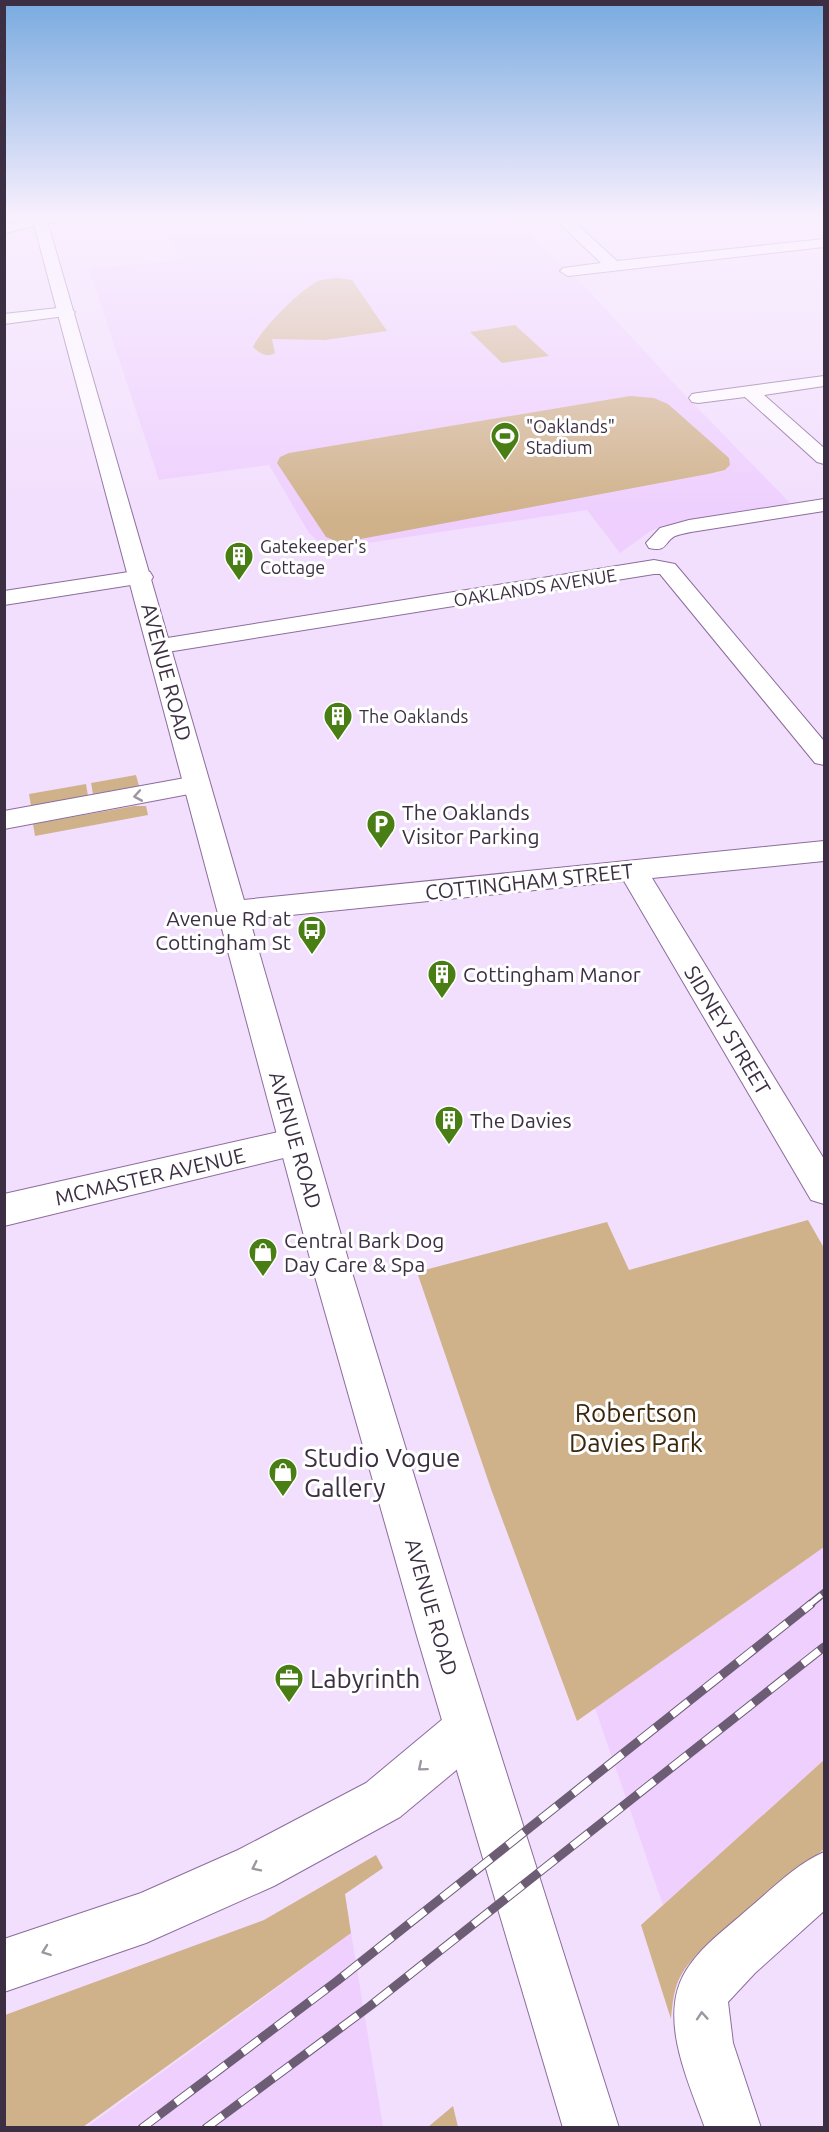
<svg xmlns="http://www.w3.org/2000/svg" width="829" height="2132" font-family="Ubuntu,sans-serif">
	<rect width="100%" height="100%" fill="#f2defd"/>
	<!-- built -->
	<g fill="#eecffe">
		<polygon points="369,217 508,217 578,279 683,393 792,505 662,526 649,532 620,553 587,510 341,547 319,542 309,533 269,465 159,480 89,269 180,260 170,237"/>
		<polygon points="824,1547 824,1760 663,1905 595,1708"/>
		<polygon points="351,1933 383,2127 87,2127 239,2016"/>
	</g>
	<!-- green -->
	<g fill="#d0b28a">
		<path d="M337,278L352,280L387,331L325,340L272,339L275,353C267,358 259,353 253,347C261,329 300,290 318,281C323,279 331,279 337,278Z"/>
		<polygon points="515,325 549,356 502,363 470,332"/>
		<polygon points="630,396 654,398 668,404 729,458 730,465 725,470 708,474 350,541 338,542 326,537 277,463 280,457 289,453"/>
		<polygon points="136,775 139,786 93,794 91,783"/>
		<polygon points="86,784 88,796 31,806 29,794"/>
		<polygon points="134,806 146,806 148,815 35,836 33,824"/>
		<polygon points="808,1220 824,1248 824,1547 577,1721 491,1489 417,1272 607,1222 629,1270"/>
		<path d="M824,1760V1849L697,1954C676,1977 674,1988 671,2019L641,1925Z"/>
		<polygon points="376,1855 383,1868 345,1894 351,1933 83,2127 5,2127 5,2015 264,1920"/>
		<polygon points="453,2106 458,2127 428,2127"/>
	</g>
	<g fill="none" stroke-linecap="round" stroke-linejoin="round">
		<!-- minor casing -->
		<g stroke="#8c6d9c" stroke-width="2">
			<g id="minor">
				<polygon points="36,217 64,217 62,220 4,233 4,225"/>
				<polygon points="553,217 569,217 617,261 824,239 824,247 568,276 560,271 563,268 601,263"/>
				<polygon points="67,307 75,312 73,315 4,324 4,314"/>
				<polygon points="824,376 824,386 764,395 824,448 824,464 817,462 745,397 698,403 692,402 689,398 692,394 698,393"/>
				<path d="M824,499V511L691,532C686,533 680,534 675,536C663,543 668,552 649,548L646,543L660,528L689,520Z"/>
				<polygon points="654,560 675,564 824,741 824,765 815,763 660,574 654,574 161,653 153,651 149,646 153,641 161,639"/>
				<polygon points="142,570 150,572 153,577 150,582 4,605 4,591"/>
				<polygon points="196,776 205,779 209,785 205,791 4,829 4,811"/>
				<polygon points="824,841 824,861 652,878 824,1159 824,1204 811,1200 624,881 233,921 223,918 218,911 223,904 233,901"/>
				<polygon points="296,1128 308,1132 313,1142 308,1152 4,1226 4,1194"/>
				<polygon points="467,1706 484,1713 491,1730 484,1747 400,1817 274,1886 146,1943 4,1992 4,1939 141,1893 238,1850 366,1783 450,1713"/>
				<path d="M824,1852V1911L755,1973L728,2002L733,2043L761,2128H705C688,2080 655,2013 689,1966C704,1944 728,1927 748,1909C772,1889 795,1865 824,1852Z"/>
			</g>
		</g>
		<!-- secondary casing -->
		<g stroke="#8c6d9c" stroke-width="2">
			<polygon id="secondary" points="32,217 46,217 350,1266 463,1636 619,2128 563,2128 417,1636 312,1266"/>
		</g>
		<!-- minor -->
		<use href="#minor" fill="#fff" fill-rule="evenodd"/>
		<!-- secondary -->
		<use href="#secondary" fill="#fff" fill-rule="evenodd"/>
		<!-- rail-far1 casing -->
		<g stroke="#6c5d74" stroke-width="8">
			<polyline id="rail-far1" points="809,1605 824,1593"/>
		</g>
		<!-- rail casing -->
		<g stroke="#6c5d74" stroke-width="9">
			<g id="rail">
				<polyline points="142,2128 337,1981 811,1604"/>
				<polyline points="206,2128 370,2006 824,1647"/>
			</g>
		</g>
		<!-- rail-far1 -->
		<use href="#rail-far1" stroke="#fff" stroke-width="5" stroke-dasharray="16" stroke-linecap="butt"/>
		<!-- rail -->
		<use href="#rail" stroke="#fff" stroke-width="7" stroke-dasharray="21" stroke-linecap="butt"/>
	</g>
	<!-- one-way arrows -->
	<defs><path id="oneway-chevron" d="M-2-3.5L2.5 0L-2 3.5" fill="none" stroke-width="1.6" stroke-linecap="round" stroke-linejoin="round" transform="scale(1.5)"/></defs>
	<g stroke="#9e97a1">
		<use href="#oneway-chevron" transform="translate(138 796) rotate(170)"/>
		<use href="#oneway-chevron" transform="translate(422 1767) rotate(140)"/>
		<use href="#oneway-chevron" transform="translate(256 1867) rotate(154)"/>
		<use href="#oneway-chevron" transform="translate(46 1951) rotate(160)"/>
		<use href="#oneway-chevron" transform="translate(702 2016) rotate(-94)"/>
	</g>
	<!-- sky -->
	<linearGradient id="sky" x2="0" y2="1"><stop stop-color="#78aadf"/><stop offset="0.42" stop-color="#f9f0fe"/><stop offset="1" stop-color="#f9f0fe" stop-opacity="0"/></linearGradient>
	<rect width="829" height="516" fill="url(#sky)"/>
	<!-- icons -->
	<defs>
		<g id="stadium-pin" transform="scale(1.5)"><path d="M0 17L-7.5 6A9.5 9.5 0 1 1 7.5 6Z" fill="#487e13" stroke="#fff"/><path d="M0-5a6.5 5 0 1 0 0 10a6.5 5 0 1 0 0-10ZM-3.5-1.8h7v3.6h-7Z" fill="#fff"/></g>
		<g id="building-pin" transform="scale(1.5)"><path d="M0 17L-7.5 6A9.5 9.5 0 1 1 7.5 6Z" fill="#487e13" stroke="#fff"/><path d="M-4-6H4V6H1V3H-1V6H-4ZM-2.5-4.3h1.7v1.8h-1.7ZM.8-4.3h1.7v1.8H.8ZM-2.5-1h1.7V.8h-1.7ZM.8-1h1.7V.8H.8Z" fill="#fff"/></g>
		<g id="parking-pin" transform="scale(1.5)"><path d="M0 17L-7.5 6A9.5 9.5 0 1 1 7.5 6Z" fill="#487e13" stroke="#fff"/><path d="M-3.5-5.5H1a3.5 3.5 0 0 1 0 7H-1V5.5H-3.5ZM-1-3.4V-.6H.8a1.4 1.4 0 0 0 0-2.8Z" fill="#fff"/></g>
		<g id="bus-pin" transform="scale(1.5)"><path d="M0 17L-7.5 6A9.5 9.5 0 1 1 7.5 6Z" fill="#487e13" stroke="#fff"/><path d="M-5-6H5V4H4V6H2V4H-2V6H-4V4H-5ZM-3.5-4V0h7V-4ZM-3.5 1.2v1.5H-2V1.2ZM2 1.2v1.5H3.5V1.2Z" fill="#fff"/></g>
		<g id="shop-pin" transform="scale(1.5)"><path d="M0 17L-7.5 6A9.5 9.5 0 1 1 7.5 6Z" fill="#487e13" stroke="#fff"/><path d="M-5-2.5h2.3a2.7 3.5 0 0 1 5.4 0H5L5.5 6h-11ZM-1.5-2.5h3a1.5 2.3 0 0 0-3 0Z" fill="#fff"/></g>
		<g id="office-pin" transform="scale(1.5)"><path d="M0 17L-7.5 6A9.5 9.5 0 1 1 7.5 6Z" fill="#487e13" stroke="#fff"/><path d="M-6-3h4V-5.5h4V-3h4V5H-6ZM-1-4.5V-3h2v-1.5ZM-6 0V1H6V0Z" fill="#fff"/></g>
	</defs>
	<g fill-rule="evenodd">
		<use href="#stadium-pin" x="505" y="436"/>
		<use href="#building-pin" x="239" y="556"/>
		<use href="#building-pin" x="338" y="716"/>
		<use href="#parking-pin" x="381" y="824"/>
		<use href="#bus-pin" x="312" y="930"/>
		<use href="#building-pin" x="442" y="974"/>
		<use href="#building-pin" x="449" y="1120"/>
		<use href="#shop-pin" x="263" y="1252"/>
		<use href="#shop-pin" x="283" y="1472"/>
		<use href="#office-pin" x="289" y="1678"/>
	</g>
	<g text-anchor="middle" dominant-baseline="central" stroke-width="6" stroke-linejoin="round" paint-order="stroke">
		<!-- far-poi labels -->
		<g font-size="18" fill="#3c2f43" stroke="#fff" text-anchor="start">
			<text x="526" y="426">"Oaklands"<tspan x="526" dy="21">Stadium</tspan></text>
			<text x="260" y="546">Gatekeeper's<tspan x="260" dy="21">Cottage</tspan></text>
			<text x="359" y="716">The Oaklands</text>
		</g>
		<!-- far-street labels -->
		<g font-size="18" fill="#3c2f43" stroke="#fff">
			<text transform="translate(535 587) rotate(-9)">OAKLANDS AVENUE</text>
		</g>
		<!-- street labels -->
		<g font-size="21" fill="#3c2f43" stroke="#fff">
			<text transform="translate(167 672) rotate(75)">AVENUE ROAD</text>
			<text transform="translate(529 881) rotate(-6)">COTTINGHAM STREET</text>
			<text transform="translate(728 1030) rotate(59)">SIDNEY STREET</text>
			<text transform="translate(296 1140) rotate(74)">AVENUE ROAD</text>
			<text transform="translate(150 1176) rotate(-13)">MCMASTER AVENUE</text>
			<text transform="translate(432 1607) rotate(74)">AVENUE ROAD</text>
		</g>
		<!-- poi labels -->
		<g font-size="21" fill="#3c2f43" stroke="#fff" text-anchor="start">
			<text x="402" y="812">The Oaklands<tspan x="402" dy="24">Visitor Parking</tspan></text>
			<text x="291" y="918" text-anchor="end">Avenue Rd at<tspan x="291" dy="24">Cottingham St</tspan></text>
			<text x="463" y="974">Cottingham Manor</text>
			<text x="470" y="1120">The Davies</text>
			<text x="284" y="1240">Central Bark Dog<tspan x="284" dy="24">Day Care &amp; Spa</tspan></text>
		</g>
		<!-- near-park labels -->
		<g font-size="26" fill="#3b280d" stroke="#fff">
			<text x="636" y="1412">Robertson<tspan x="636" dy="30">Davies Park</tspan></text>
		</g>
		<!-- near-poi labels -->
		<g font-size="26" fill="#3c2f43" stroke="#fff" text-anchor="start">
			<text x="304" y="1457">Studio Vogue<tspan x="304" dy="30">Gallery</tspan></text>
			<text x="310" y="1678">Labyrinth</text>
		</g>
	</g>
	<!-- border -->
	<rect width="829" height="2132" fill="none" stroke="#3c2f43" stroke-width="12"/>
</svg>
